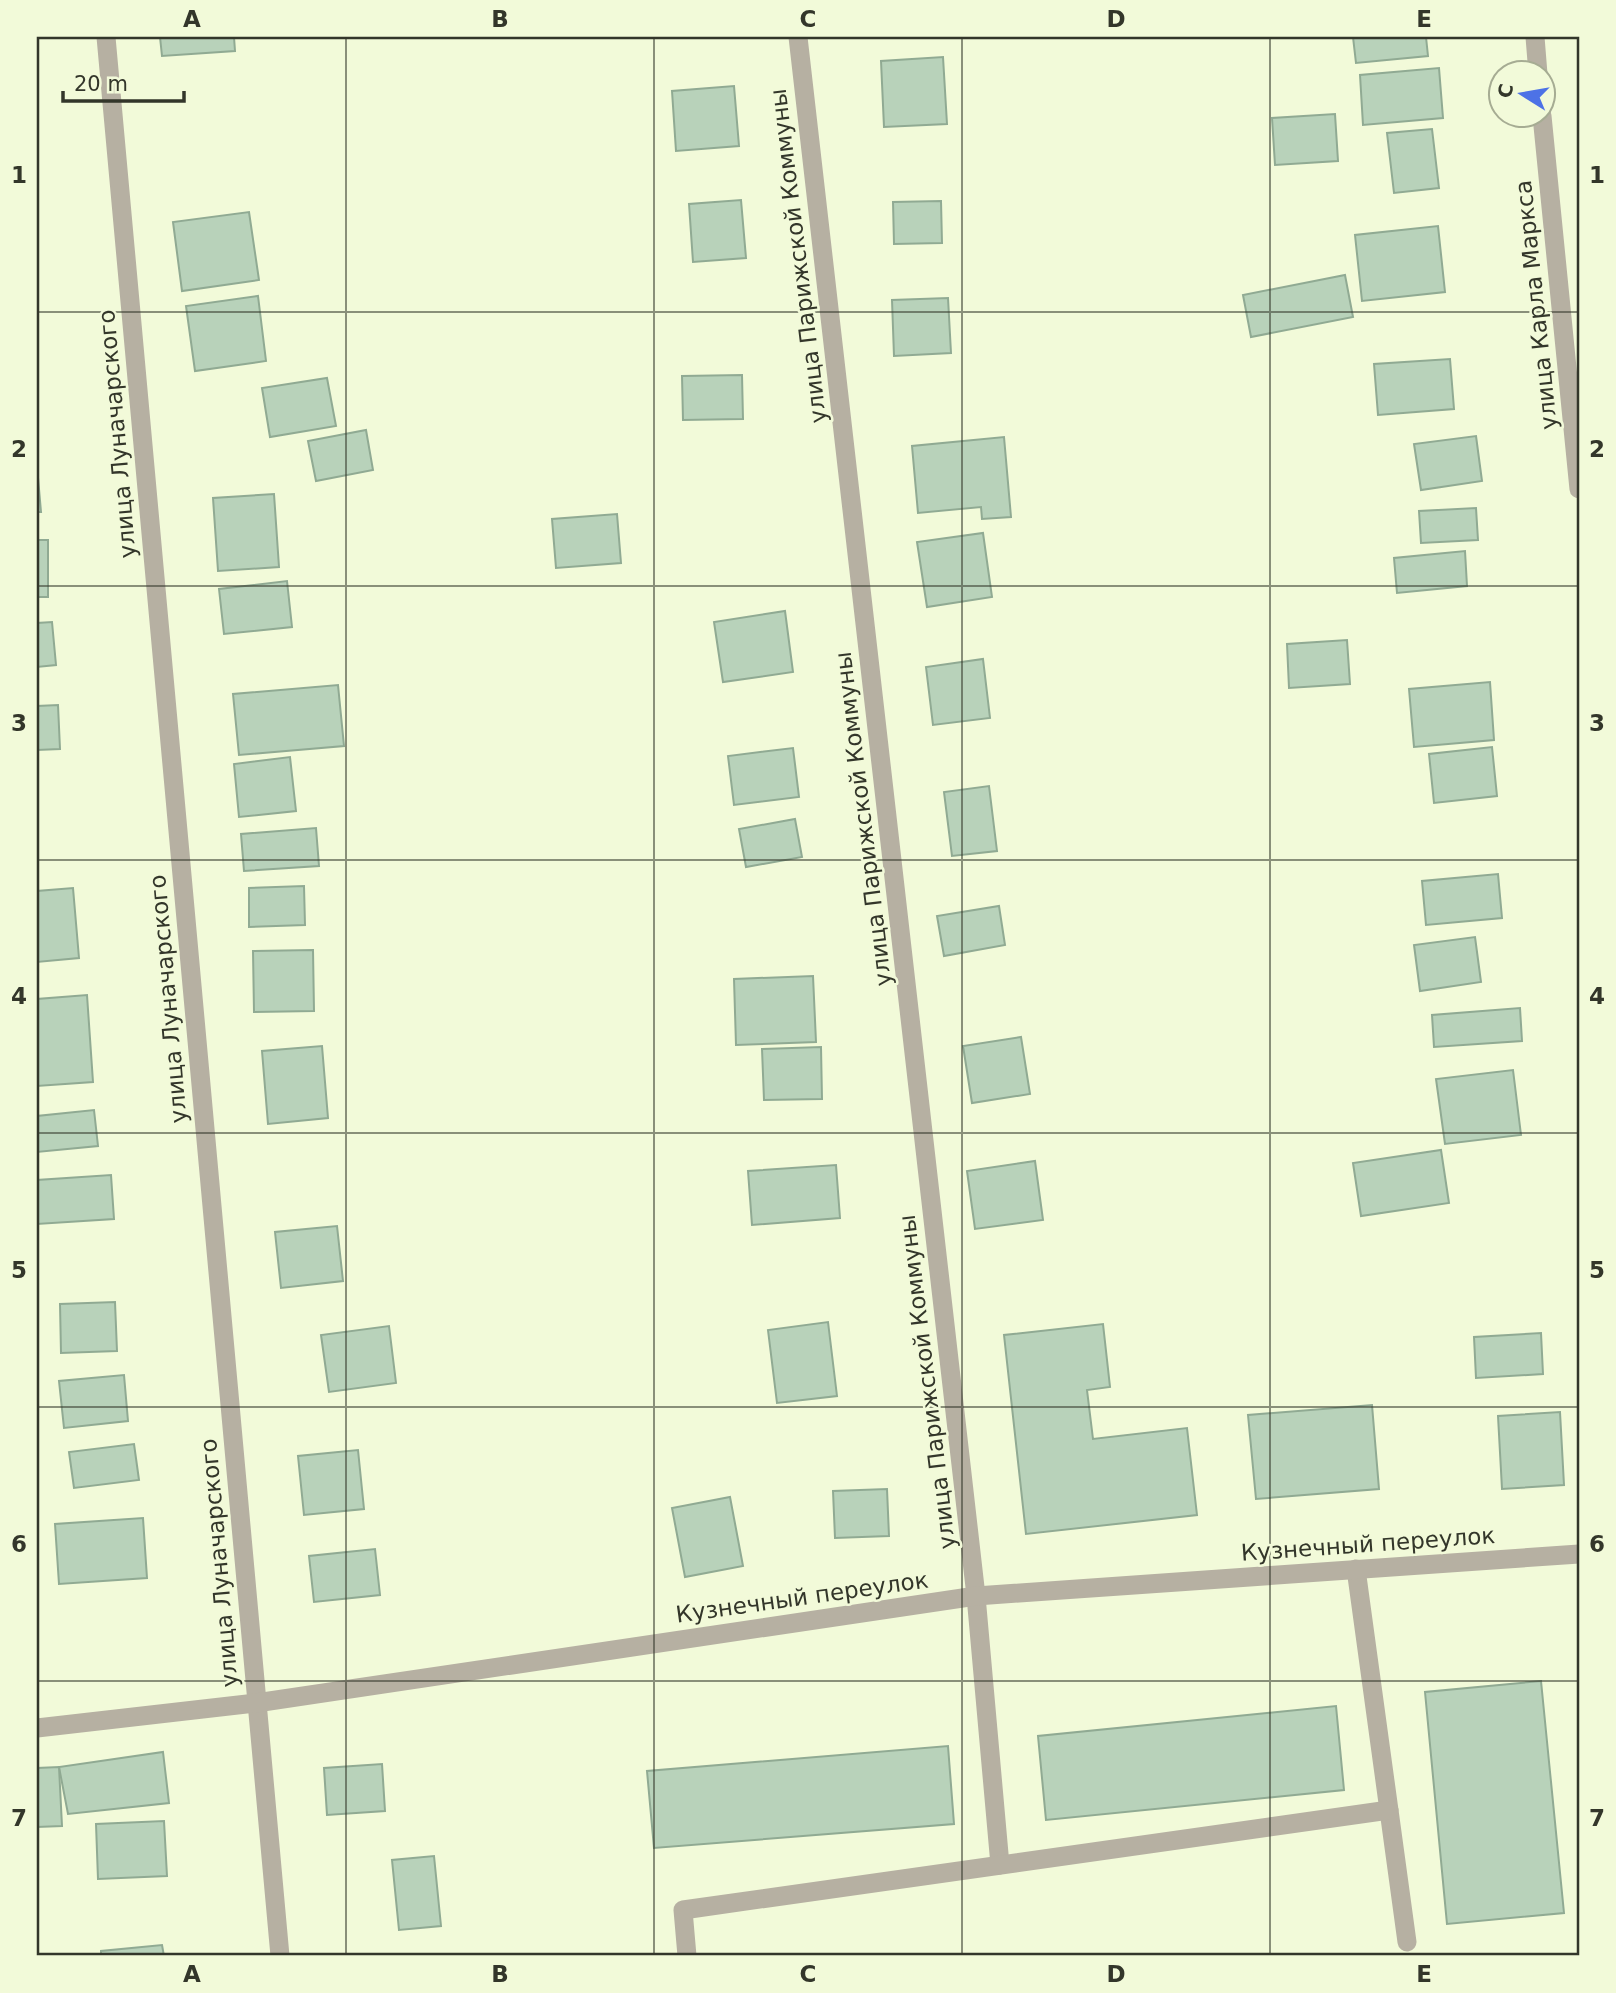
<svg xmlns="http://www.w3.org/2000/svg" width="1616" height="1993" font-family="'DejaVu Sans',sans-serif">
	<rect width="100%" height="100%" fill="#f2fad9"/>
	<!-- building -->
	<g fill="#b8d2ba" stroke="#90aa93" stroke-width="2">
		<polygon points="160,37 234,37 235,51 162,56"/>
		<polygon points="1353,37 1426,37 1428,56 1356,63"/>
		<polygon points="943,57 947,124 884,127 881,61"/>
		<polygon points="1439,68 1443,118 1363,125 1360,75"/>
		<polygon points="734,86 739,146 676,151 672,91"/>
		<polygon points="1335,114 1338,161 1275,165 1272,118"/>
		<polygon points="1432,129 1439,188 1394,193 1387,133"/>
		<polygon points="741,200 746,258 693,262 689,204"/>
		<polygon points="941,201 942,243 894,244 893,202"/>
		<polygon points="249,212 259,280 182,291 173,222"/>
		<polygon points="1438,226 1445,292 1362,301 1355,235"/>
		<polygon points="1345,275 1353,317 1251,337 1243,295"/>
		<polygon points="258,296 266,361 195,371 186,306"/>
		<polygon points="948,298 951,353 894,356 892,300"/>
		<polygon points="1450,359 1454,409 1378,415 1374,364"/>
		<polygon points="742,375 743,419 683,420 682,376"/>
		<polygon points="327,378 336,426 270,437 262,388"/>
		<polygon points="366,430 373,470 316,481 308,441"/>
		<polygon points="1476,436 1482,481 1421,490 1414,444"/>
		<polygon points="1004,437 1011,517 982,519 981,507 918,513 912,446"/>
		<polygon points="37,466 41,512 37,512"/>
		<polygon points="274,494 279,567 218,571 213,498"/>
		<polygon points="1476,508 1478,540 1421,543 1419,511"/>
		<polygon points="617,514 621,563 556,568 552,519"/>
		<polygon points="983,533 992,597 927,607 917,542"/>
		<rect x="37" y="540" width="11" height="57"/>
		<polygon points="1465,551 1467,586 1397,593 1394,558"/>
		<polygon points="287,581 292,627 224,634 219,589"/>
		<polygon points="785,611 793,672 723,682 714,622"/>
		<polygon points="52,622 56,665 37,667 37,623"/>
		<polygon points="1347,640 1350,684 1289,688 1287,644"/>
		<polygon points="983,659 990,718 933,725 926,667"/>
		<polygon points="1490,682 1494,740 1414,747 1409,689"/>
		<polygon points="338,685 344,746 239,755 233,694"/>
		<polygon points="58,705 60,749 37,750 37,706"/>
		<polygon points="1492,747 1497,796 1434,803 1429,754"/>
		<polygon points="793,748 799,797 734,805 728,756"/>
		<polygon points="290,757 296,811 239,817 234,764"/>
		<polygon points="989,786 997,851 952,856 944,792"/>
		<polygon points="795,819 802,857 746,867 739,829"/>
		<polygon points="316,828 319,866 244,871 241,834"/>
		<polygon points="1498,874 1502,918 1426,925 1422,881"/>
		<polygon points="304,886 305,925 249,927 249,888"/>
		<polygon points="73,888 79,958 37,962 37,891"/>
		<polygon points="999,906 1005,945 944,956 937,916"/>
		<polygon points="1475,937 1481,982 1420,991 1414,945"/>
		<polygon points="313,950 314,1011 254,1012 253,951"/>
		<polygon points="813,976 816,1042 736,1045 734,979"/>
		<polygon points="87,995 93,1082 37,1086 37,999"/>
		<polygon points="1520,1008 1522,1041 1434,1047 1432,1015"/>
		<polygon points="1021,1037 1030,1094 972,1103 963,1046"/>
		<polygon points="322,1046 328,1118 268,1124 262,1051"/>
		<polygon points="821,1047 822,1099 764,1100 762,1049"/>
		<polygon points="1513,1070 1521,1135 1445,1144 1436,1079"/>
		<polygon points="94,1110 98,1146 37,1152 37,1116"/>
		<polygon points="1441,1150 1449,1203 1361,1216 1353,1163"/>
		<polygon points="1035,1161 1043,1220 975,1229 967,1171"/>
		<polygon points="836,1165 840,1218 752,1225 748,1171"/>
		<polygon points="111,1175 114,1219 37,1224 37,1180"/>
		<polygon points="337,1226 343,1281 281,1288 275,1232"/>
		<polygon points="115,1302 117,1351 61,1353 60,1304"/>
		<polygon points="828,1322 837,1396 777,1403 768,1330"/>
		<polygon points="1103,1324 1110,1387 1087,1390 1093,1439 1187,1428 1197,1515 1026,1534 1004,1335"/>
		<polygon points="389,1326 396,1383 329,1392 321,1335"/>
		<polygon points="1541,1333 1543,1374 1476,1378 1474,1337"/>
		<polygon points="124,1375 128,1421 64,1428 59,1381"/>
		<polygon points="1372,1405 1379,1489 1256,1499 1248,1415"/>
		<polygon points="1560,1412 1564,1485 1502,1489 1498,1416"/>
		<polygon points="134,1444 139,1480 74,1488 69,1452"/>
		<polygon points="358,1450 364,1509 304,1515 298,1456"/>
		<polygon points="887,1489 889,1536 835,1538 833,1491"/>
		<polygon points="730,1497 743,1566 685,1577 672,1508"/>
		<polygon points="143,1518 147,1578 59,1584 55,1524"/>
		<polygon points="375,1549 380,1595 314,1602 309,1556"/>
		<polygon points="1541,1681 1564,1913 1447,1924 1425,1692"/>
		<polygon points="1336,1706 1344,1790 1046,1820 1038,1736"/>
		<polygon points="948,1746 954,1824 654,1848 647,1771"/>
		<polygon points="163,1752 169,1803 68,1814 59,1767"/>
		<polygon points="382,1764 385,1811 327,1815 324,1768"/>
		<polygon points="59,1767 62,1826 37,1827 37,1768"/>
		<polygon points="164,1821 167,1876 98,1879 96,1824"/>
		<polygon points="434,1856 441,1926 399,1930 392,1860"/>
		<polygon points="162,1945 164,1956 101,1956 101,1951"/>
	</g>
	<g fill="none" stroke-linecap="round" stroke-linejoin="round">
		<!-- service -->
		<g stroke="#b6b0a2" stroke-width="19">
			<polyline points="1356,1569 1407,1942"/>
			<polyline points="976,1596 1000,1865"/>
			<polyline points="687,1956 683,1910 1389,1810"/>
		</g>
		<!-- minor -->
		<g stroke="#b6b0a2" stroke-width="19">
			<polyline points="106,37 280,1956"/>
			<polyline points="798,37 976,1596"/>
			<polyline points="1535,37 1538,74"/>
			<polyline points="1542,116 1579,489"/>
			<polyline points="37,1728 256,1703 976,1596 1579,1554"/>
		</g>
	</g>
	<!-- grid -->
	<path fill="none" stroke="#33362a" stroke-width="2" stroke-opacity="0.55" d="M346,37V1956M654,37V1956M962,37V1956M1270,37V1956M37,312H1579M37,586H1579M37,860H1579M37,1133H1579M37,1407H1579M37,1681H1579"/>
	<g text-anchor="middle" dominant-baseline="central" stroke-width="5" stroke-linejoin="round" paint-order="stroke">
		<!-- street labels -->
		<g font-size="23" fill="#33362a" stroke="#f2fad9">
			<text transform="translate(798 256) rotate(-97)">улица Парижской Коммуны</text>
			<text transform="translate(1536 305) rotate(-96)">улица Карла Маркса</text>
			<text transform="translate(117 434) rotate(-95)">улица Луначарского</text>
			<text transform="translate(863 819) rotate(-97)">улица Парижской Коммуны</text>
			<text transform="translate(168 999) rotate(-95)">улица Луначарского</text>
			<text transform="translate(927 1382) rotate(-97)">улица Парижской Коммуны</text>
			<text transform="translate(1368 1544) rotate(-4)">Кузнечный переулок</text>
			<text transform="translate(219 1563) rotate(-95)">улица Луначарского</text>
			<text transform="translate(802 1597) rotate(-8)">Кузнечный переулок</text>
		</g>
	</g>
	<!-- border -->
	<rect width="1616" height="1993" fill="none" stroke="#f2fad9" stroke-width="77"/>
	<!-- north arrow -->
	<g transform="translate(1522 94) rotate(281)"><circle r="33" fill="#f2fad9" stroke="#a6ac93" stroke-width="2"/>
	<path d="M0-5L12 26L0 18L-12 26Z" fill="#4d72e6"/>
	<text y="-10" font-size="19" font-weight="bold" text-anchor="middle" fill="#33362a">С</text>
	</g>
	<!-- scale -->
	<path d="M63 91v10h121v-10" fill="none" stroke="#33362a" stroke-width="3.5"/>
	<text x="74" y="91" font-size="21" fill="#33362a" stroke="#f2fad9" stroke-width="5" paint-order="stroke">20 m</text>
	<rect x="38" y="38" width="1540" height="1916" fill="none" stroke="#33362a" stroke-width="2.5"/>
	<g font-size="23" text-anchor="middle" font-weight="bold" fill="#33362a">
		<text x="192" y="27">A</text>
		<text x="500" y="27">B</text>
		<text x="808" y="27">C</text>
		<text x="1116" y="27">D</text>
		<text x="1424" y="27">E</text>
		<text x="19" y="183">1</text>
		<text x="1597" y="183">1</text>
		<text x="19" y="457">2</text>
		<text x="1597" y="457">2</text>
		<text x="19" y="731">3</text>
		<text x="1597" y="731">3</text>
		<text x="19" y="1004">4</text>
		<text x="1597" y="1004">4</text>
		<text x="19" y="1278">5</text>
		<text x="1597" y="1278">5</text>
		<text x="19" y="1552">6</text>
		<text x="1597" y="1552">6</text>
		<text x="19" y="1826">7</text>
		<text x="1597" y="1826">7</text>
		<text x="192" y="1982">A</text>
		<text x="500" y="1982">B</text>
		<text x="808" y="1982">C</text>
		<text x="1116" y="1982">D</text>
		<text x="1424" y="1982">E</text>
	</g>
</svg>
